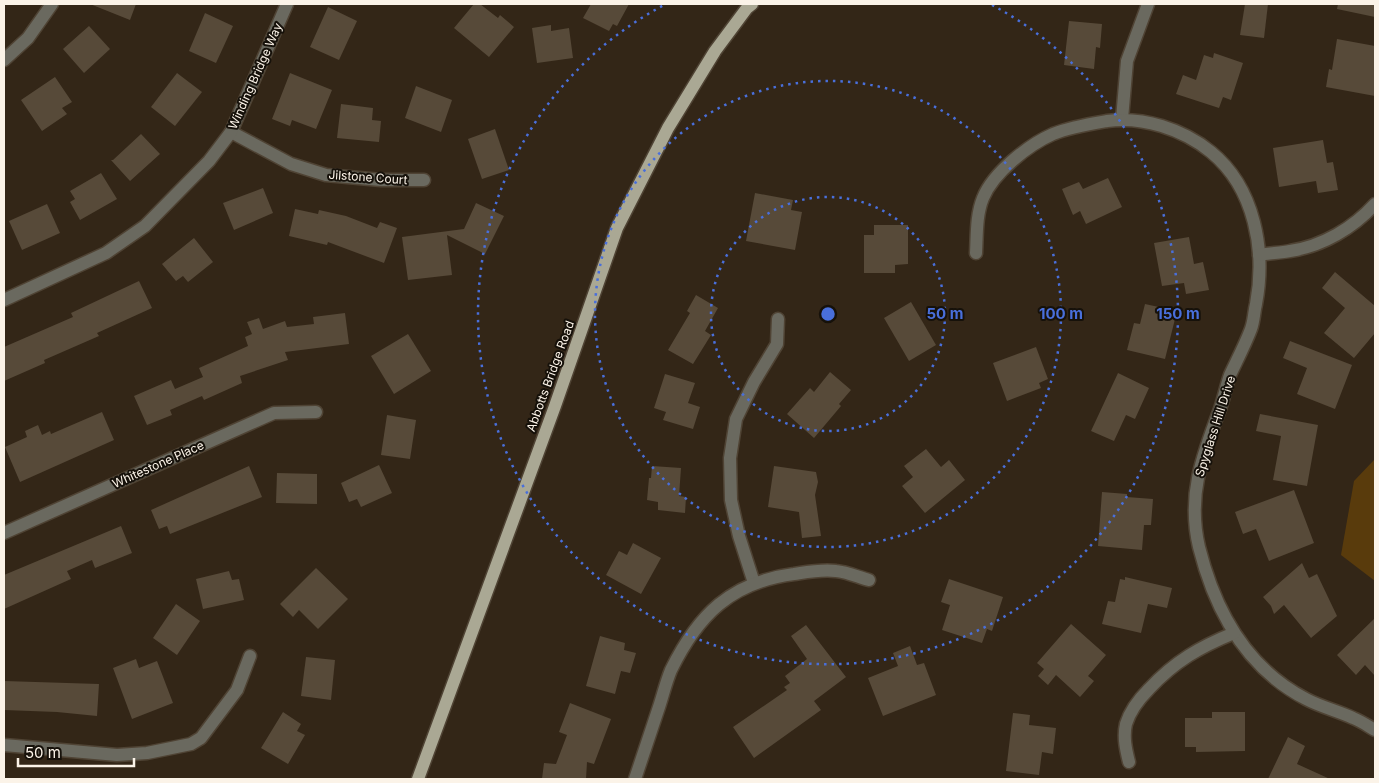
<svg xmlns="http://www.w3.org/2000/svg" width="1379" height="783" font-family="Inter,sans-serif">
	<rect width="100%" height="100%" fill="#332617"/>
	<!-- green -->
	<polygon fill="#593b0c" points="1375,459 1375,581 1341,555 1354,481"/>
	<!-- building -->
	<g fill="#574a39">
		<polygon points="90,4 136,4 130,20"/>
		<polygon points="474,4 480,4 498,18 500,15 514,27 489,57 454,28"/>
		<polygon points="591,4 629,4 617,26 613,24 609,31 583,18"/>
		<polygon points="1245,4 1268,4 1264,38 1240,35"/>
		<polygon points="1338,4 1375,4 1375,17 1337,9"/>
		<polygon points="328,7 357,21 339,60 310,47"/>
		<polygon points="205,13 233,26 216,63 189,51"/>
		<polygon points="1069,21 1102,24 1100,48 1096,47 1094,69 1064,65"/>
		<polygon points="551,25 551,31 569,28 573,58 537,63 532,28"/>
		<polygon points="89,26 110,49 84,73 63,49"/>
		<polygon points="1337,39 1375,46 1375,96 1326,87 1329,69 1332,70"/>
		<polygon points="1214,53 1243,63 1231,100 1223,97 1219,108 1176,94 1183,75 1196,80 1204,55 1213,58"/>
		<polygon points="177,73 202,92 175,126 151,107"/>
		<polygon points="290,73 332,90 316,129 292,120 290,126 272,119"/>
		<polygon points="55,77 72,102 62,108 67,114 42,131 21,100"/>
		<polygon points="416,86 452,100 441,132 405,118"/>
		<polygon points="341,104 373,108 372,120 381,121 379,142 337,138"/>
		<polygon points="495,129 509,170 482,179 468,139"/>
		<polygon points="141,134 160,154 130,181 111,160 113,160"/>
		<polygon points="1323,140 1327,163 1333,162 1338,190 1318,193 1316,181 1279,187 1273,148"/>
		<polygon points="101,173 117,199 80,220 70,202 75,199 70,191"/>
		<polygon points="1108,178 1122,207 1086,224 1080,211 1073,215 1062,189 1079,182 1083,189"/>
		<polygon points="263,188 273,213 234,230 223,203"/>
		<polygon points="755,193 793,200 791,210 802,212 795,250 746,241"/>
		<polygon points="476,203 504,216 485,254 447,235 452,275 408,280 402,237 464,229"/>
		<polygon points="47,204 60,233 22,250 9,221"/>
		<polygon points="295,209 318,214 319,210 346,216 377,228 380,222 397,228 384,263 328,242 327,245 289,236"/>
		<polygon points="874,225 908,225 908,264 895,265 895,273 864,273 864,235 874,235"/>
		<polygon points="1189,237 1194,264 1203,262 1209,290 1186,294 1184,283 1162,286 1154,243"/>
		<polygon points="194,238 213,262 188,282 183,276 176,281 162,264"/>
		<polygon points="1335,272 1375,306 1375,333 1354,358 1324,333 1345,308 1322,288"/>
		<polygon points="139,281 152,308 97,333 99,336 44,360 45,363 4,381 4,347 73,317 71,313"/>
		<polygon points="696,295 718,308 705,331 711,335 693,364 668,350 690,313 687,311"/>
		<polygon points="911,302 936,345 909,361 884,318"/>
		<polygon points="1145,304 1177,311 1165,359 1127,350 1134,323 1140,324"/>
		<polygon points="345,313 349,344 285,352 288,360 240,376 242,383 204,400 202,396 170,410 172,415 147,425 134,396 171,380 175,389 203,377 199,368 248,346 245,337 252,334 247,322 259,318 263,329 285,321 287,327 314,324 313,317"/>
		<polygon points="408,334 431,371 394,394 371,356"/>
		<polygon points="1290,341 1352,365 1335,409 1297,394 1307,368 1283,358"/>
		<polygon points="1036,347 1048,379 1039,383 1041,388 1007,401 993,363"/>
		<polygon points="830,372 851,390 839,404 841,406 814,438 787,414 810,388 814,392"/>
		<polygon points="1118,373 1149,388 1135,419 1126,415 1114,441 1091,431"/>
		<polygon points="665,374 695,383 688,403 700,407 693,429 663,420 666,412 654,408"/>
		<polygon points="102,412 114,440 20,482 5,447 27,437 25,431 38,425 42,435 50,431 51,434"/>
		<polygon points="1260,414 1318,425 1307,486 1273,480 1281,436 1256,431"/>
		<polygon points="387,415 416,420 410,459 381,455"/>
		<polygon points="926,449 941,467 949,460 965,480 925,513 902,486 913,477 904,466"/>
		<polygon points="379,465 392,493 361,507 357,499 349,502 341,483"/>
		<polygon points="249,466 262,497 170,534 167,526 159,529 151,510"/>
		<polygon points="652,466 681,468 679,496 686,497 685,513 658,510 658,502 647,500 649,478 651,478"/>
		<polygon points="774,466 816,472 818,482 815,495 821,536 802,538 799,512 768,507"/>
		<polygon points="277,473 317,474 317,504 276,503"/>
		<polygon points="1294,490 1314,543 1269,561 1256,529 1243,534 1235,512"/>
		<polygon points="1102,492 1127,494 1127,497 1153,499 1151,525 1144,525 1142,550 1098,546"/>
		<polygon points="121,526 132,553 95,568 92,560 67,571 71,579 4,609 4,575"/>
		<polygon points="633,543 661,558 641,594 606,575 619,551 627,555"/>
		<polygon points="1302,563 1309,578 1317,574 1337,616 1311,638 1284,605 1274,614 1271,606 1263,597"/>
		<polygon points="316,568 348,599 318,629 299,610 293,617 280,604"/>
		<polygon points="229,571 232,580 239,579 244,600 203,609 196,579"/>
		<polygon points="1125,577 1172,588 1167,608 1148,604 1141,633 1102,624 1108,601 1115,602 1120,579 1125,580"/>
		<polygon points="949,579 1003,597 992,631 987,629 982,643 942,630 950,605 941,602"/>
		<polygon points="176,604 200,621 177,655 153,638"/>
		<polygon points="1375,618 1375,676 1365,665 1356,675 1337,655"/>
		<polygon points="1071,624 1106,655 1088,676 1094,681 1080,697 1056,675 1048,685 1038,676 1044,669 1037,663"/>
		<polygon points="806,625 846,677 814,701 821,710 754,758 733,727 787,690 784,687 790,683 785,676 807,659 791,636"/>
		<polygon points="600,636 625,643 624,650 636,653 630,673 621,671 615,694 586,686"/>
		<polygon points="910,646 917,665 924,663 936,695 883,716 868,678 898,666 893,653"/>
		<polygon points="306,657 335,660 331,700 301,696"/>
		<polygon points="136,659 139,668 157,661 173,703 132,719 113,668"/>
		<polygon points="4,681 99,684 97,716 57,712 4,710"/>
		<polygon points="570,703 611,719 594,764 587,762 586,779 542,779 544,763 556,764 567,735 559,732"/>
		<polygon points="283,712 301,724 297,731 305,735 288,764 261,748"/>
		<polygon points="1212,712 1245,712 1245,751 1196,752 1196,747 1185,747 1185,718 1212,718"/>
		<polygon points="1013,713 1030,715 1029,725 1056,728 1053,754 1042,752 1039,775 1006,771"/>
		<polygon points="1288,737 1305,746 1297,764 1330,779 1268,779"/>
	</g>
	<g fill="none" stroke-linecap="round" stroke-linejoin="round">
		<!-- minor casing -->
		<g stroke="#4f4334" stroke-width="15">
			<g id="minor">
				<polyline points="4,60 28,38 52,4"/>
				<polyline points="1122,119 1127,61 1148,4"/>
				<polyline points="231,132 291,164 326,175 381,180 424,180"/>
				<path d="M976,253C977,235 976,215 983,198C993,173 1028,145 1053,134C1070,127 1089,124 1107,121C1142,116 1183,129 1211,152C1255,188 1266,251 1256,304C1254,312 1254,321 1251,329C1245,345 1237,360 1230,375C1226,386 1224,398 1220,409C1202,456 1187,496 1199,547C1215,611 1246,668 1306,699C1321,707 1338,711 1353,718C1361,721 1368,726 1375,730"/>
				<path d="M1259,255C1269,253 1280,253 1290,251C1323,246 1353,228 1375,204"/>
				<polyline points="4,300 106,253 145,226 209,161 231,132 287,4"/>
				<polyline points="4,533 274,413 316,412"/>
				<polyline points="754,583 739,536 731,500 730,458 736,419 754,382 777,344 778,319"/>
				<polyline points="4,745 117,755 147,753 191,744 201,738 237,690 250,656"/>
				<path d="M1129,762C1126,750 1123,737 1126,724C1130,711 1139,699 1149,689C1175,661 1200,647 1234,633"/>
				<path d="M635,779C643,755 651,731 659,707C663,695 666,682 671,670C698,615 731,582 794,574C807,572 822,569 836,571C847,572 858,577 869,580"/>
			</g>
		</g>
		<!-- major casing -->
		<g stroke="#4f4334" stroke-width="15">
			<polyline id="major" points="418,779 555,406 617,228 668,128 715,51 747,8 752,4"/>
		</g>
		<!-- minor -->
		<use href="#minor" stroke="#6a695f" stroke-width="12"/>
		<!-- major -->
		<use href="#major" stroke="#aaa894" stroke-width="12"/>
	</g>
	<!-- distance rings -->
	<g fill="none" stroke="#496fdb" stroke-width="2.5" stroke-dasharray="2.5 5">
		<circle cx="828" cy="314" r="117"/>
		<circle cx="828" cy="314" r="233"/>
		<path d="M992 5A350 350 0 1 1 664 5"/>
	</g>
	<g text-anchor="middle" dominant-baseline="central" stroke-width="4" stroke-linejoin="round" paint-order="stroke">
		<!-- street labels -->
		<g font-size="12" fill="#fbf3e8" stroke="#16110a">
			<text transform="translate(255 76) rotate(-66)">Winding Bridge Way</text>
			<text transform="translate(368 177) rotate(4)">Jilstone Court</text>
			<text transform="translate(550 376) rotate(-70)">Abbotts Bridge Road</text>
			<text transform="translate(1215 426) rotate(-72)">Spyglass Hill Drive</text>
			<text transform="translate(158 464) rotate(-24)">Whitestone Place</text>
		</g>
	</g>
	<circle cx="828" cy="314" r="8" fill="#496fdb" stroke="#16110a" stroke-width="2.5"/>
	<g font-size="15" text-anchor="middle" font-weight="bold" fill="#496fdb" stroke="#16110a" stroke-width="4" stroke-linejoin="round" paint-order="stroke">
		<text x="945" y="319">50 m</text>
		<text x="1061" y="319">100 m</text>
		<text x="1178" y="319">150 m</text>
	</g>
	<!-- border -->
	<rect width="1379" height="783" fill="none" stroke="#fbf3e8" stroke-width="10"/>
	<!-- scale -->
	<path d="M18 758v8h116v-8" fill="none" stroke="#fbf3e8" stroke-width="2.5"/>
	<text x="25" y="758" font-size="15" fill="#fbf3e8" stroke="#16110a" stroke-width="4" paint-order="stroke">50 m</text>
</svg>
